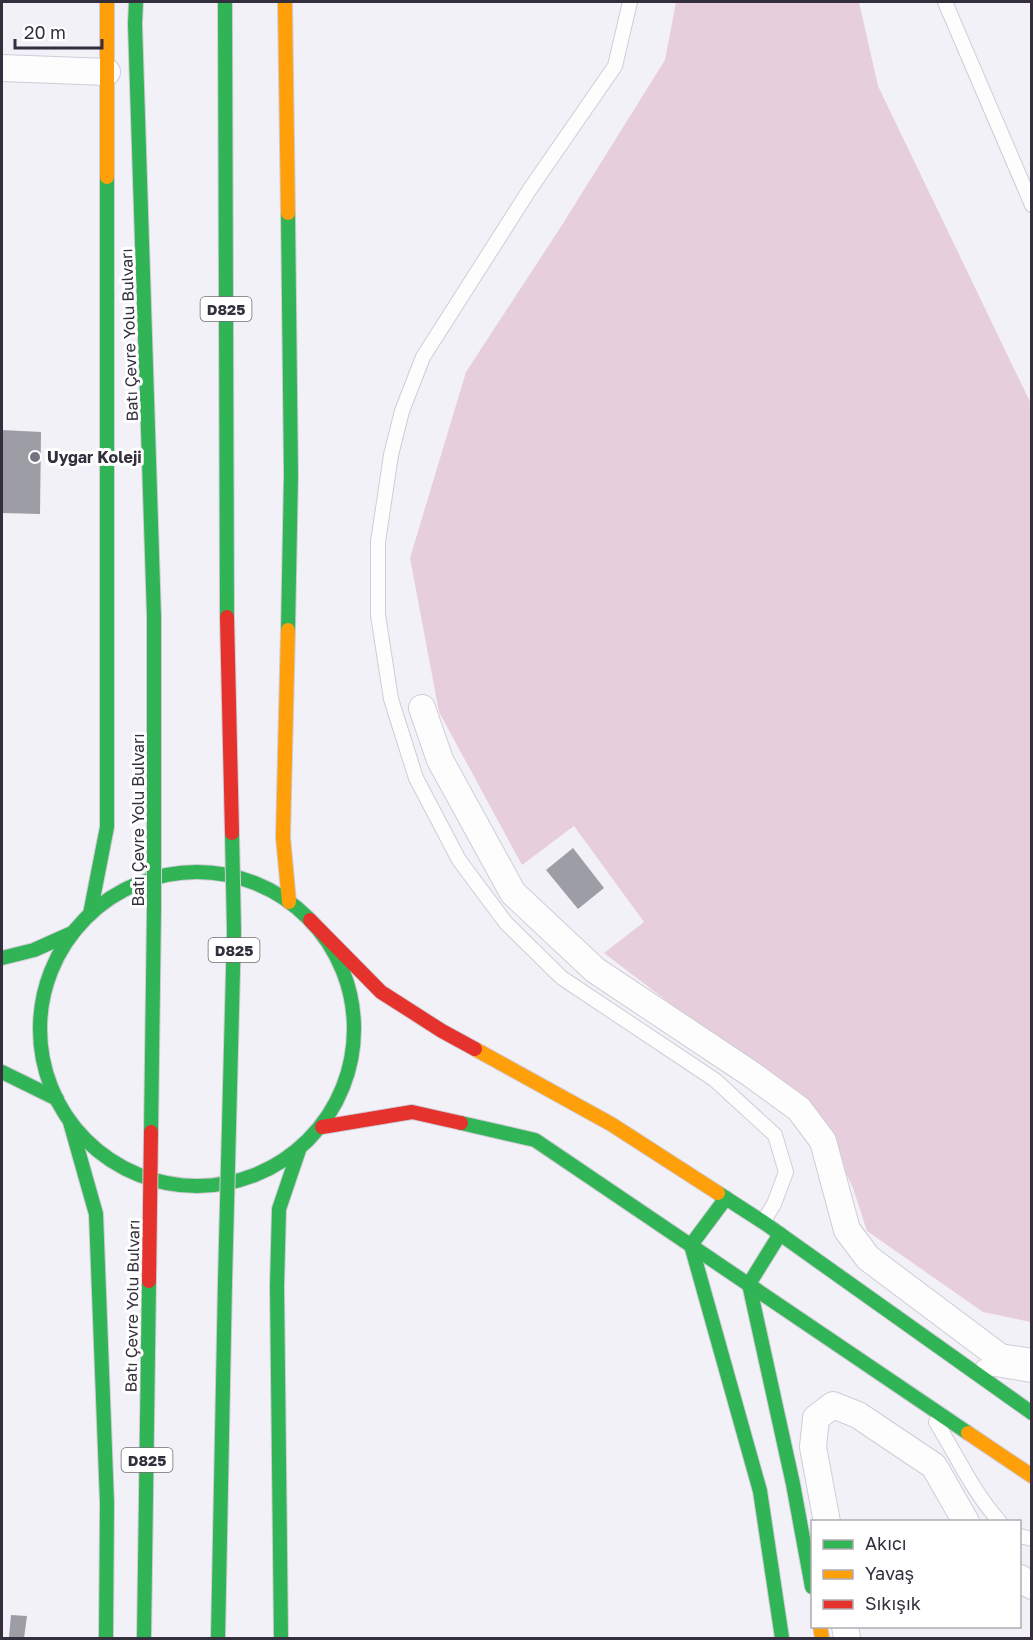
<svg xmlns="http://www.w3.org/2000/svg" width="1033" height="1640" font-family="'Golos Text',sans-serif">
	<rect width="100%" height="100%" fill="#f3f1f8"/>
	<!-- green -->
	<polygon fill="#e7cedc" points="676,2 859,2 878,86 1031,404 1031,1322 983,1312 867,1231 853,1188 818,1113 743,1059 604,953 644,922 574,826 522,865 439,712 410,558 466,372 562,225 665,60"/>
	<!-- building -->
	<g fill="#9d9da5">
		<polygon points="2,430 41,432 40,514 2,513"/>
		<polygon points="573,848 604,888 578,909 546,870"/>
		<polygon points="11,1615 27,1616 24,1638 9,1637"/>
	</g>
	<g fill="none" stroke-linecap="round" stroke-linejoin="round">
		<!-- lane casing -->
		<g stroke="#d0ccd7" stroke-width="16">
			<g id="lane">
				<polyline points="630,2 615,66 530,189 423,357 402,411 391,455 378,542 378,615 391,699 416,778 459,860 506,923 562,978 715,1080 775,1135 786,1172 774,1204 763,1222"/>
				<polyline points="945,2 1032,205"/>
				<polyline points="983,1367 1032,1375"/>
				<path d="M936,1422C957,1456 973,1492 1000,1522"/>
				<polyline points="1020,1536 1032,1539"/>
			</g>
		</g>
		<!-- street casing -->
		<g stroke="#d0ccd7" stroke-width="28">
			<g id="street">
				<polyline points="2,68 107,72"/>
				<polyline points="422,708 440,760 513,893 595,970 751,1074 799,1109 823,1141 847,1230 868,1258 1000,1357 1032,1362"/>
				<polyline points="827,1522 813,1447 816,1418 833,1405 858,1415 934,1466 966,1522"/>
				<polyline points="1020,1578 1032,1586"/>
				<polyline points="845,1626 847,1638"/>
			</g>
		</g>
		<!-- fast casing -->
		<g stroke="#d0ccd7" stroke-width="16">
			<g id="fast">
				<polyline points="136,2 135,24 154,617"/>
				<polyline points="225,2 227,617"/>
				<polyline points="288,630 291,475 288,213"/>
				<circle cx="197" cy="1029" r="157"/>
				<polyline points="90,914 107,827 107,177"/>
				<polyline points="2,958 34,950 72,933"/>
				<polyline points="2,1072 57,1099"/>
				<polyline points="70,1122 96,1214 107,1503 106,1638"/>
				<polyline points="461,1123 535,1140 968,1433"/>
				<polyline points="718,1193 763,1222 1032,1413"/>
				<polyline points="726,1198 691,1245 760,1491 782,1638"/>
				<polyline points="780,1234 749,1284 793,1484 812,1587"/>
				<polyline points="144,1638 149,1281"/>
				<polyline points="218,1638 225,1282"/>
				<polyline points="281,1638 277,1286 279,1209 299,1150"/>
			</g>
		</g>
		<!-- slow casing -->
		<g stroke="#d0ccd7" stroke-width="16">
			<g id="slow">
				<polyline points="107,2 107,177"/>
				<polyline points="285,2 288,213"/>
				<polyline points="288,630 283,837 289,902"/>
				<polyline points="475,1049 611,1124 718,1193"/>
				<polyline points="968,1433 1032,1476"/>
				<polyline points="820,1626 822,1638"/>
			</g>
		</g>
		<!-- jam casing -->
		<g stroke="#d0ccd7" stroke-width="16">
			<g id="jam">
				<polyline points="310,920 381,992 442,1031 475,1049"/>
				<polyline points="322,1127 412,1112 461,1123"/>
			</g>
		</g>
		<!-- lane -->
		<use href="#lane" stroke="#fdfdfe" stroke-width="14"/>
		<!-- street -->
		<use href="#street" stroke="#fdfdfe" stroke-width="26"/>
		<!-- fast -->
		<use href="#fast" stroke="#30b455" stroke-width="14"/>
		<!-- slow -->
		<use href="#slow" stroke="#ff9f0a" stroke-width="14"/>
		<!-- jam -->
		<use href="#jam" stroke="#e5322d" stroke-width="14"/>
		<!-- fast-bridge casing -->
		<g stroke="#cecdd2" stroke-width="16" stroke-linecap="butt">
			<g id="fast-bridge">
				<polyline points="151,1132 154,909 154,617"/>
				<polyline points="225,1282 234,931 232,833"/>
			</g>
		</g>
		<!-- jam-bridge casing -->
		<g stroke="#cecdd2" stroke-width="16" stroke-linecap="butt">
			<g id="jam-bridge">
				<polyline points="227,617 232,833"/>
				<polyline points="149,1281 151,1132"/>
			</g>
		</g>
		<!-- fast-bridge -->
		<use href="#fast-bridge" stroke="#30b455" stroke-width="14"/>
		<!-- jam-bridge -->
		<use href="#jam-bridge" stroke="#e5322d" stroke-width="14"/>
	</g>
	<!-- markers -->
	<circle fill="#77737e" stroke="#fff" stroke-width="2" cx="35" cy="457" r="6"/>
	<g text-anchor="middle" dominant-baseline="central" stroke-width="6" stroke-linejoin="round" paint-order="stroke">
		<!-- shield labels -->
		<g fill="#fff" stroke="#716d76" stroke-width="1.5">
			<rect x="200.5" y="297" width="51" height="24" rx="4.5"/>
			<rect x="208.5" y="938" width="51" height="24" rx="4.5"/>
			<rect x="121.5" y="1448" width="51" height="24" rx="4.5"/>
		</g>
		<g font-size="15" font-weight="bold" fill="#342f3c">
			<text x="226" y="309">D825</text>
			<text x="234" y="950">D825</text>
			<text x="147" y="1460">D825</text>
		</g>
		<!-- street labels -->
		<g font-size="16" fill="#342f3c" stroke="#fff">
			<text transform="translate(129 335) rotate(-92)">Batı Çevre Yolu Bulvarı</text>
			<text transform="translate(138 820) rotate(-90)">Batı Çevre Yolu Bulvarı</text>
			<text transform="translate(132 1306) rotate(-89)">Batı Çevre Yolu Bulvarı</text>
		</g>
		<!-- poi labels -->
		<g font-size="16" font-weight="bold" fill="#342f3c" stroke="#fff" text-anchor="start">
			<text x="47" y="457">Uygar Koleji</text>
		</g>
	</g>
	<!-- border -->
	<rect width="1033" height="1640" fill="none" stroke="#342f3c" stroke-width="6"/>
	<!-- legend -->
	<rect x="811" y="1520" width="210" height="108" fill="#ffffff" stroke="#aeacb1" stroke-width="1.5"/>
	<rect x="823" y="1540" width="30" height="9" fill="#30b455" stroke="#aeacb1" stroke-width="1.5"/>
	<text x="865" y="1550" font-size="18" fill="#342f3c">Akıcı</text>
	<rect x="823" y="1570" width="30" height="9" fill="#ff9f0a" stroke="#aeacb1" stroke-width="1.5"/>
	<text x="865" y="1580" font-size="18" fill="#342f3c">Yavaş</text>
	<rect x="823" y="1600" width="30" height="9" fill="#e5322d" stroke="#aeacb1" stroke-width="1.5"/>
	<text x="865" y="1610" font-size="18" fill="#342f3c">Sıkışık</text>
	<!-- scale -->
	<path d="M15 39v9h87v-9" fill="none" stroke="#342f3c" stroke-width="3"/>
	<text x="24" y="39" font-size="18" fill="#342f3c" stroke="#ffffff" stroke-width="4.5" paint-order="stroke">20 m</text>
</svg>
